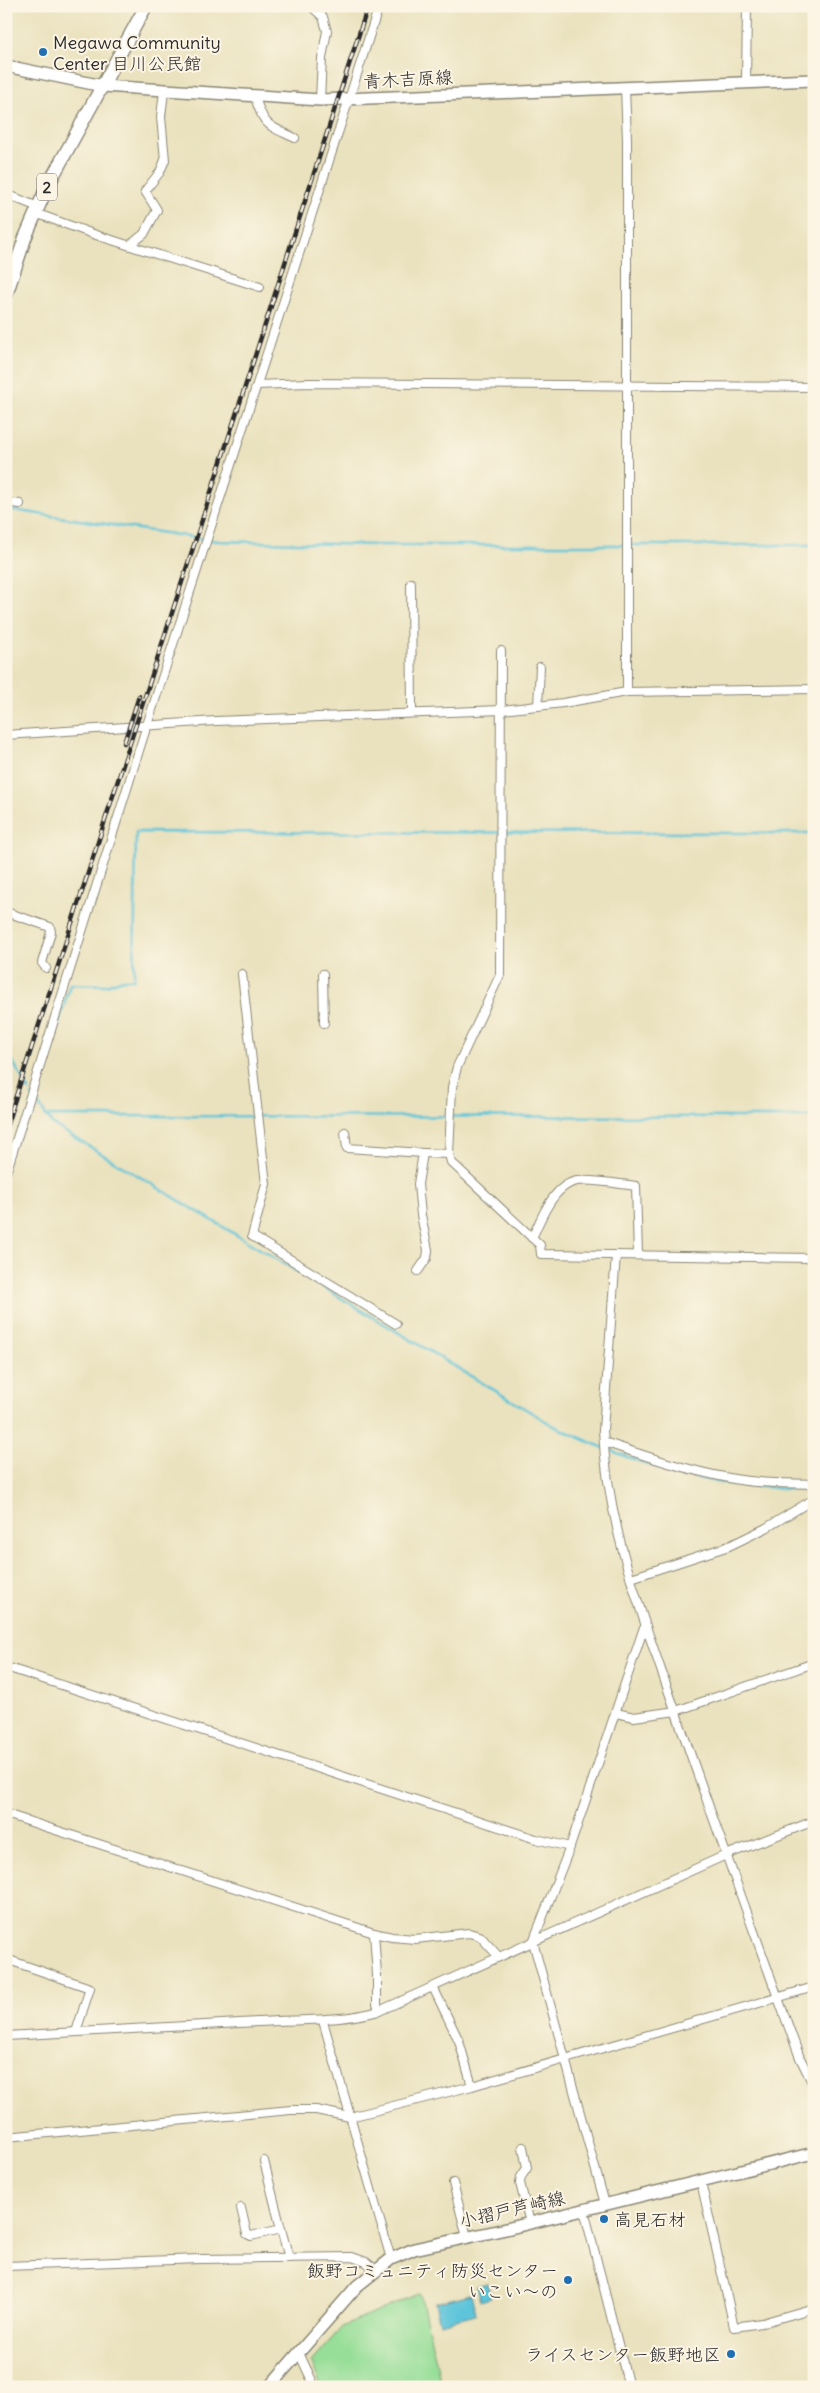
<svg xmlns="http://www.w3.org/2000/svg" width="820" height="2393" font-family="Delius,'Klee One',sans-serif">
	<rect width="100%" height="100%" fill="#fcf5e5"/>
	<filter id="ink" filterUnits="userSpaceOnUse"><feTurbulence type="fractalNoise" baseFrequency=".02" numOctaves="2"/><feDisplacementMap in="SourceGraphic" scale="10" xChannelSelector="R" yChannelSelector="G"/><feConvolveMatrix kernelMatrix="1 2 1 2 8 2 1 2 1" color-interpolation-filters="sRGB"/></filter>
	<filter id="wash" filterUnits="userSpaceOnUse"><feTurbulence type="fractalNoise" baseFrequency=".0096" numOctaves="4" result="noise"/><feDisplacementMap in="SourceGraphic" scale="20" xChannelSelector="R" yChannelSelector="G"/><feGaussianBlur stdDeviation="1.12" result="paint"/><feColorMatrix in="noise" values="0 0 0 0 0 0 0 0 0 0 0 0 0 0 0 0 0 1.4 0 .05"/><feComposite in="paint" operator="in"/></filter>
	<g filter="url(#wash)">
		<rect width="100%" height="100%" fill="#eae2be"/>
		<!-- green -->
		<polygon fill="#97de98" stroke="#618462" points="420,2293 442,2387 322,2387 311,2362 342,2327"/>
		<!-- water -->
		<g fill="#5dc4da" stroke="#447882">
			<polygon points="487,2283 491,2298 480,2301 476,2286"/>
			<polygon points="471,2294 476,2314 440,2323 435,2303"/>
		</g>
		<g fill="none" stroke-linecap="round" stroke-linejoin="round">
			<!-- stream -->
			<g stroke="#5dc4da" stroke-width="2.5">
				<polyline points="6,509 218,541 375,545 814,545"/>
				<polyline points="6,1050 29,1090"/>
				<path d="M32,1095L52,1124L554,1426C608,1451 667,1475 726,1483C755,1487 785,1488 814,1490"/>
				<polyline points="36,1103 70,984 106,985 123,979 134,979 136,832 814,833"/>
				<polyline points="45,1116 814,1117"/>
			</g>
		</g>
	</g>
	<g filter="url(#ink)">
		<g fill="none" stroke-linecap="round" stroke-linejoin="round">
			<!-- minor casing -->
			<g stroke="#8a8674" stroke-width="10">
				<g id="minor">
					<polyline points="311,6 323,17 327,31 322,58 320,100"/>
					<polyline points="746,83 747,6"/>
					<polyline points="625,88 627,140 627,692"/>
					<path d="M255,97C264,127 268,125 295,138"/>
					<polyline points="6,194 38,207"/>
					<polyline points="35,213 96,235 260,287"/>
					<polyline points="130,245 144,234 157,210 145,191 160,172 165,160 161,117 164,91"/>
					<polyline points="257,385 308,383 814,387"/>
					<polyline points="6,502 20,504"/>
					<polyline points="411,583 412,713"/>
					<polyline points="501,651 500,975 457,1067 452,1087 449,1154 451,1162 540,1245 541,1254 814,1258"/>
					<polyline points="538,706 540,667"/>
					<polyline points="6,735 216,721 502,710 563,703 627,692 814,689"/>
					<polyline points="6,912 50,927 51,932 42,963 46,968"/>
					<polyline points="242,974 266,1184 252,1236 396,1324"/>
					<polyline points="323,974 324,1023"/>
					<polyline points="6,1068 6,1071"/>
					<polyline points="345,1132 347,1148 423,1153"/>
					<polyline points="6,1173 147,725 379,6"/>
					<path d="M532,1238C541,1219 553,1185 577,1181C593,1179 619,1184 636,1186L638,1255"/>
					<path d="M616,1255L603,1430C607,1526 642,1615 673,1704C714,1823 757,1940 800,2058L814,2086"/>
					<polyline points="418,1271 427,1258 428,1250 421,1215 418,1184 423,1153 449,1154"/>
					<path d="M604,1442C645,1456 686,1470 729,1478C757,1484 786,1483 814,1484"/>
					<polyline points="631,1578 729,1546 766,1528 814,1499"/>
					<polyline points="6,1667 536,1839 570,1847"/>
					<polyline points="616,1713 634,1717 676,1711 814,1663"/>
					<polyline points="6,1814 374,1933 377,1975 377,2004 379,2011"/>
					<polyline points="374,1933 392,1937 415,1939 469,1933 480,1936 499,1957"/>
					<polyline points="6,1959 90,1988 76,2032"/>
					<polyline points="433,1987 459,2041 472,2086"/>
					<polyline points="323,2021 391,2259"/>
					<path d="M6,2036C90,2032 174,2027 258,2022C299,2019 339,2022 379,2011L726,1855L814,1821"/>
					<polyline points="6,2137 291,2110 316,2110 350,2117 472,2086 814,1987"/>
					<polyline points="523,2147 527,2168 521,2177 520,2183 530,2223"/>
					<polyline points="264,2161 281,2229"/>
					<polyline points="701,2182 734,2327 762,2323 814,2308"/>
					<polyline points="453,2183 467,2237"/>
					<polyline points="605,2204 533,1942 570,1847 643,1630 646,1626"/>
					<polyline points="241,2208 247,2234 251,2236 281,2229 289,2258"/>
					<polyline points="584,2210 629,2387"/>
					<polyline points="6,2266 200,2259 352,2257 366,2262 375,2269"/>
					<polyline points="299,2353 315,2387"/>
				</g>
			</g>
			<!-- secondary casing -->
			<g stroke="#8a8674" stroke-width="14">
				<g id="secondary">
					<polyline points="6,66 103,86 320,100 814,80"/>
					<polyline points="269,2387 357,2286 391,2259 414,2249 506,2229 814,2153"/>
				</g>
			</g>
			<!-- primary casing -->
			<g stroke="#8a8674" stroke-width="15">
				<polyline id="primary" points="6,295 25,238 47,187 146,6"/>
			</g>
			<!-- minor -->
			<use href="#minor" stroke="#fff" stroke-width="8"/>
			<!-- secondary -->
			<use href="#secondary" stroke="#fff" stroke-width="11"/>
			<!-- primary -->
			<use href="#primary" stroke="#fff" stroke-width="12"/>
			<!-- rail casing -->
			<g stroke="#2b2b2b" stroke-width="4.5">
				<g id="rail">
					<polyline points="124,743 139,696"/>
					<polyline points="6,1127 368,6"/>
				</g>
			</g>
			<!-- rail -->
			<use href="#rail" stroke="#fcf5e5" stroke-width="2.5" stroke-dasharray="8" stroke-linecap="butt"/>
		</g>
	</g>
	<!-- markers -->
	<g fill="#1f6fb2" stroke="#fcf5e5" stroke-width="2">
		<circle cx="43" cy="52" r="5"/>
		<circle cx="604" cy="2219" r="5"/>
		<circle cx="568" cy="2280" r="5"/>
		<circle cx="731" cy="2354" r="5"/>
	</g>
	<g text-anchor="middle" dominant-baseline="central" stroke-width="4" stroke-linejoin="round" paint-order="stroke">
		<!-- shield labels -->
		<rect fill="#fcf5e5" stroke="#6a6863" stroke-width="1" x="37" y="173.5" width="20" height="27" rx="4"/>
		<g font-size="16" font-weight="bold" fill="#2b2b2b">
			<text x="47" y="187">2</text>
		</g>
		<!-- poi labels -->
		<g font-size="18" fill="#2b2b2b" stroke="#fcf5e5" text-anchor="start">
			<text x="53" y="42">Megawa Community<tspan x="53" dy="21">Center 目川公民館</tspan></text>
			<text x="614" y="2219">高見石材</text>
			<text x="558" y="2270" text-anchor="end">飯野コミュニティ防災センター<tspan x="558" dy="21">いこい～の</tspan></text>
			<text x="721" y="2354" text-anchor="end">ライスセンター飯野地区</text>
		</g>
		<!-- street labels -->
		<g font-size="18" fill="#2b2b2b" stroke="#fcf5e5">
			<text transform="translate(408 79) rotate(-3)">青木吉原線</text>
			<text transform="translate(512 2209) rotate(-13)">小摺戸芦崎線</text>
		</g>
	</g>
	<!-- margin -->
	<rect width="820" height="2393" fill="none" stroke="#fcf5e5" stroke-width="25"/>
</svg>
